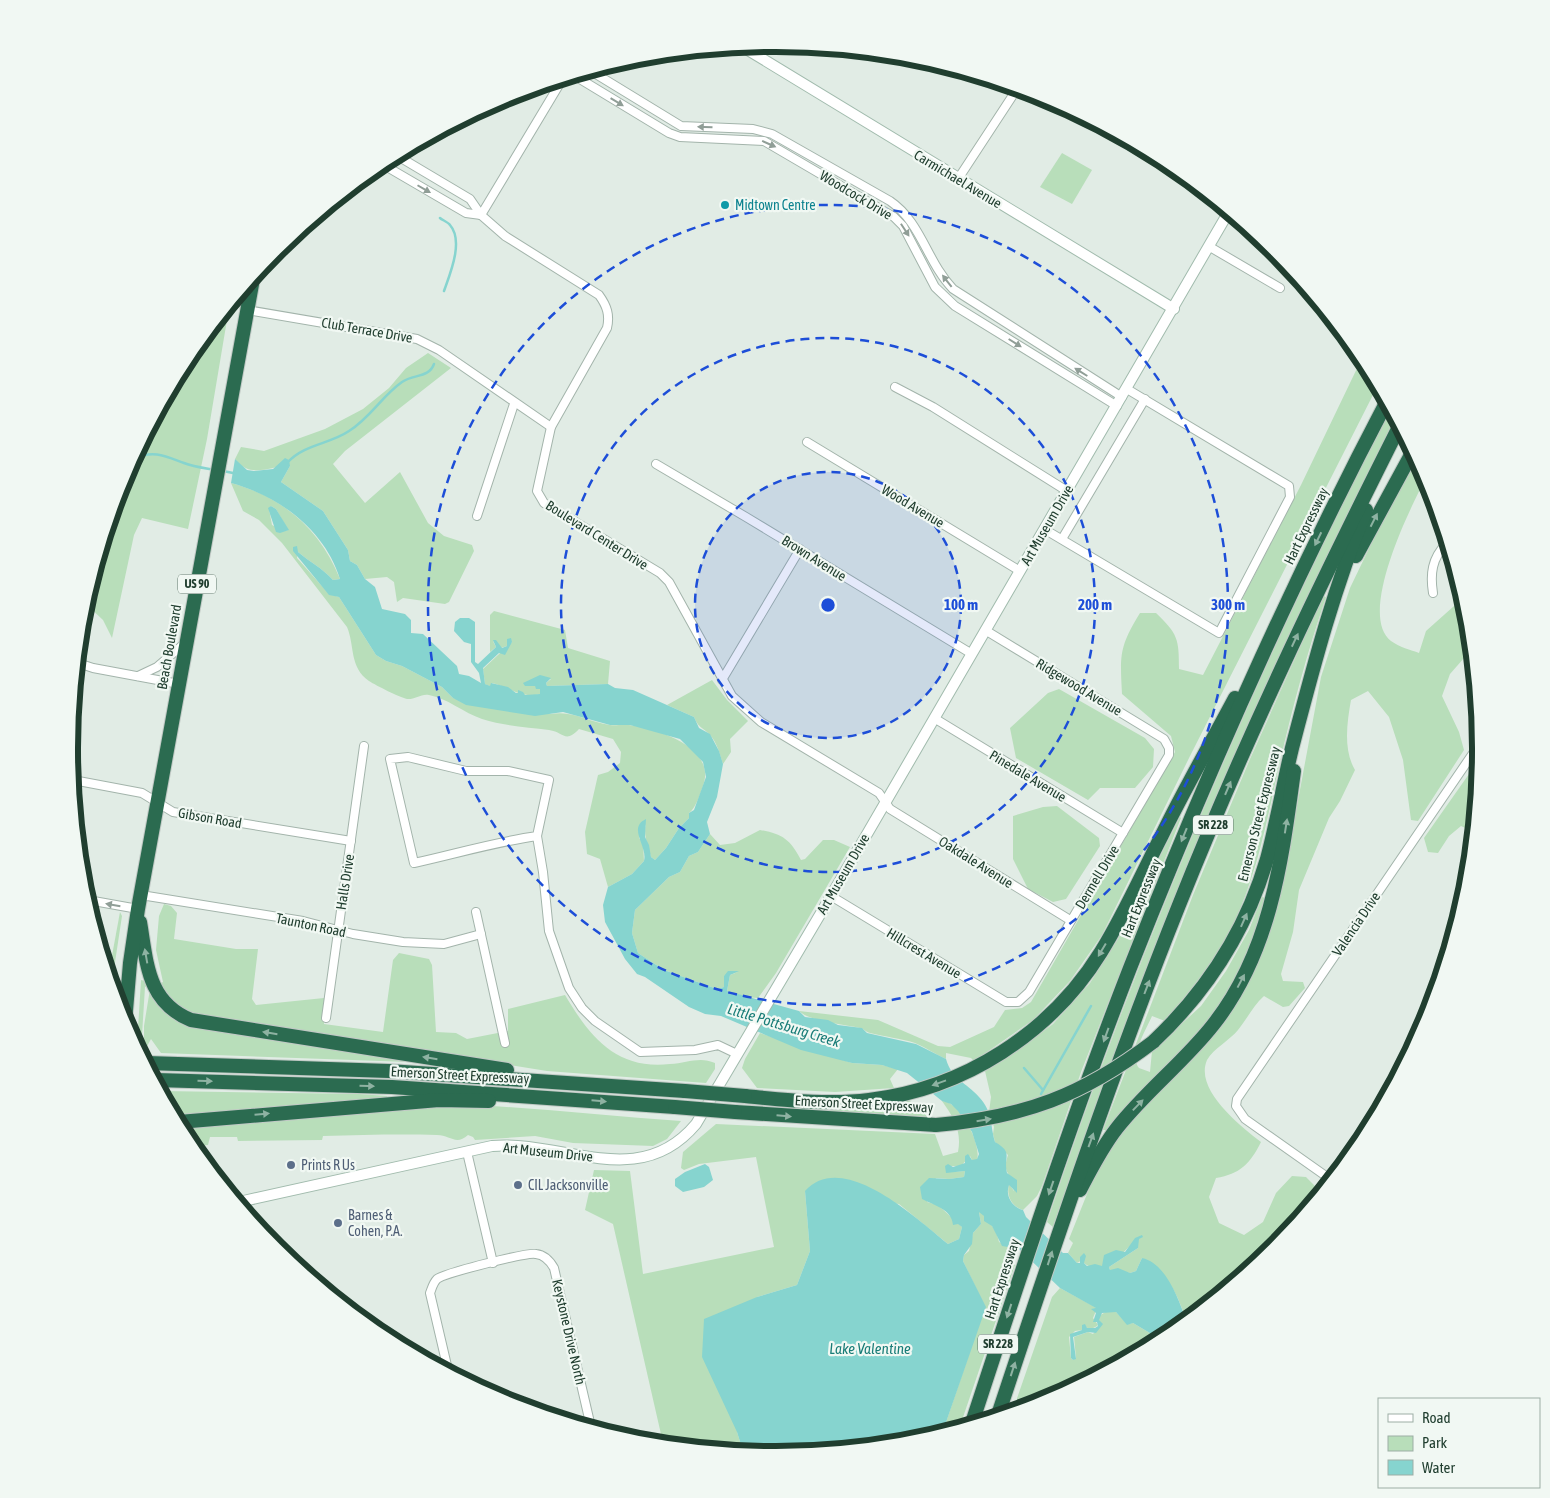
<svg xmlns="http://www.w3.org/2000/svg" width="1550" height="1498" font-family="'Asap Condensed',sans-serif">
	<rect width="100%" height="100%" fill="#e1ece5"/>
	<!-- green -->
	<g fill="#b8deba" fill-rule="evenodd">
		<polygon points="1062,153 1092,170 1072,204 1040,187"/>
		<polygon points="229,308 207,439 188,529 142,518 134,535 112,638 103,620 86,604 124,479 189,357"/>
		<path d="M428,353L451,368L345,451L333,464L365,503L400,472L428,523L444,536L472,545L474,551L449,602L445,604L403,598L397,602L394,582L387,577L365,579L357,565L350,561L348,550L323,511L281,482L290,466C270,465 251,480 235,459L241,447L264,451L325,429L363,409L389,388L406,368Z"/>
		<path d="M1362,358L1377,387L1190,756L1102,935L1070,981L1033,1020L974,1061L971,1058L946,1053V1059C935,1054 925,1047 915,1043C900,1038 885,1037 870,1033C866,1032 864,1029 860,1028C843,1024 811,1022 799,1011L878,1020L938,1046L950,1047L994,1027L1005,1010L1022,1008L1031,1002L1175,752L1171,736L1122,694C1120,655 1119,647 1140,613H1156C1178,634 1179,639 1179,669L1203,675L1301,485Z"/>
		<path d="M1390,410L1395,420C1260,680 1149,950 1053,1227L1047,1222C1115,1018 1195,820 1285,625C1319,553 1352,480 1390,410Z"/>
		<path d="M1417,461L1426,478C1410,508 1357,615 1391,641C1399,647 1411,650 1419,653L1426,631L1463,598L1467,612L1471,650L1450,674L1442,696L1459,732L1464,750L1418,821L1411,820L1403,760L1389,717L1368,691L1351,700C1347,722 1343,750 1355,770L1340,801L1329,818L1299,890L1293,932L1281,974L1283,981L1303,982L1305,988L1289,1006L1283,1007L1264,996C1253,1006 1247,1019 1238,1030C1230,1040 1213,1049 1207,1060C1194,1090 1241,1126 1261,1142C1250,1164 1240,1174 1216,1178L1209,1197L1219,1223L1244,1235L1263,1222L1276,1193L1292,1176L1306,1177L1320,1191L1273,1248L1212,1295V1299L1186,1320C1176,1289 1168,1277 1142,1258L1136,1271L1130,1273L1110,1270L1109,1267L1138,1248L1135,1240C1125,1252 1101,1277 1084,1263V1259L1077,1263L1068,1253L1073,1243L1069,1239L1095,1174L1113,1145L1139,1112L1219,1026L1285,870L1321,677L1350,588L1387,511Z"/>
		<path d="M231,483C283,497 320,529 340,579L333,580C321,567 311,563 298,552L297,558L329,594L339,597L376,655L386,661L402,666L442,687L453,698L551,714C573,710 588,722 610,725C616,726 622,724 629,725C658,729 717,747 703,786C700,794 696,808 689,813V818L679,828L666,848L655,860L651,857C648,847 643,834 646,824L639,838L643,843L644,861L632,874L608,887L600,859L587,854L585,832L598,775L608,772L620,763L621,752L613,739L579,729C565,744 564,732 549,730C527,727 504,726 482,719C464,713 447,698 429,695C422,693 414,700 407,699C399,697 377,686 369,681C349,667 355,646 347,627L282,543L259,520L243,511ZM271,506L276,509L288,530L284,531L272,525L269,509Z"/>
		<path d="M1323,596L1326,597C1307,653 1292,709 1279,766C1267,820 1257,875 1233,925C1215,961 1190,991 1165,1021L1152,1016C1147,1028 1129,1057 1139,1068L1150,1072L1152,1051L1201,1006L1226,971L1249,930L1262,897L1266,898L1263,921L1221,1008L1107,1130H1103L1193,895L1250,759Z"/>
		<path d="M494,611L565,630L568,648L610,661L608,684L547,686L546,683L551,679C541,678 532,675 528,686H535L540,688V694C521,699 509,687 492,683L491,687L485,684L483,669L512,642L507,639V646L501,648L493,641L496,647L490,652V615Z"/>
		<path d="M712,680L727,700L748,721L730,739L731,752L723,764C720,755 717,742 710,735C703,727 699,729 694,717L667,705Z"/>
		<polygon points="1059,689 1145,738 1154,749 1153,767 1135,788 1100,788 1088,800 1016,758 1010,728 1048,693"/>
		<polygon points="1478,770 1472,831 1461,826 1449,836 1438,853 1428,852 1424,838 1469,774"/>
		<polygon points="1057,806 1099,838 1100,846 1066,899 1053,902 1028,889 1013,859 1013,816 1043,807"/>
		<path d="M1180,817L1181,818L1081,1072L1042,1186L1037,1196L1023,1210C1012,1207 1006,1196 1009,1184L1014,1191L1011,1177C1004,1170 1005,1164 1008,1155L995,1142L993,1134L994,1127L989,1112L991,1097L985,1071L1007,1058L1053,1024L1090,983L1118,939Z"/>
		<path d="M760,830C782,834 790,839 801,860L805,859L823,840H834L850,847L776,973L758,998L744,997L727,991L730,975L738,972L724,976V987L717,989L664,970L638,953L632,933L635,910L669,877L680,872L689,856L698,852L710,834L720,845L735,843Z"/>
		<path d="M164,904L171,906L177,913L174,939L236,949H258L252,999L256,1005L324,998V1024L383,1032L393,960L399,953L429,959L432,965L436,1032L456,1033L467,1039L508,1031V1009L565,995C590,1037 616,1070 670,1064C687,1063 700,1056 715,1063V1069L706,1083L547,1071L197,1016L174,1005L159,984L163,982L156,950L159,916Z"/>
		<polygon points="120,912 122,916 112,982 109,972"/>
		<polygon points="141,980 145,981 149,985 145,987 141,1051 137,1045"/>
		<polygon points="150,989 172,1014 410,1058 409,1062 161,1053 151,1039 144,1052 144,1026"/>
		<polygon points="760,1033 852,1063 882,1065 898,1069 890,1079 894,1088 835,1092 757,1088 742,1068 745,1059"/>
		<polygon points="162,1091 359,1094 387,1096 387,1100 177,1119"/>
		<polygon points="909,1100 929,1118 810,1111 810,1108 878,1105"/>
		<path d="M942,1101C959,1100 982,1144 977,1160H972L970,1156L961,1166H950L952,1172L965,1171L964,1177L949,1179L936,1178L927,1202L938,1205L962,1227L959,1239L948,1244L899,1204L805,1191L810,1251L797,1285L757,1297L737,1432L743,1451L663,1443L613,1224L585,1210L594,1170L630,1171L643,1274L774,1247L756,1157L699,1164L684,1170L681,1168L683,1152L716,1124L935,1134L943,1156L958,1152C962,1131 954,1118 942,1101Z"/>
		<path d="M454,1104C530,1107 605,1116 681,1121L667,1139L653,1146L573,1143L535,1136L475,1140L473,1137L468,1135C456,1146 450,1135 437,1135C399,1134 361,1135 323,1136L322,1140L238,1141L237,1137H210L208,1145L198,1146L196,1150L182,1128Z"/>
		<path d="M979,1212H981C989,1221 997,1230 999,1242L1009,1247L1006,1258L1015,1265L960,1426L943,1431L985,1307L963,1261L964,1255L969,1251L973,1233L981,1224Z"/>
		<path d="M1060,1288L1097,1308L1093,1318L1098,1325C1093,1330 1087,1329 1082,1325V1330L1075,1331L1069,1337L1071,1358L1073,1360L1076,1358L1074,1337L1088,1332L1093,1334L1098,1328L1099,1316L1107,1311L1116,1312L1127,1324L1133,1323L1160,1339L1138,1351L1133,1348L1134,1353L1045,1401L1013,1410L1052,1297Z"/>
	</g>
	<!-- water -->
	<g fill="#86d4cf">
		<path d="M285,458L289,460L290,466L281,482L323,511L348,550L350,561L357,565L365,579L375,587L382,609L405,614L411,620V633L423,634L457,666L459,674L469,676L481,683L479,673L471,662V644L464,642L454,631L455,622L460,618H469L475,622V662L478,664L496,647L493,640H496L502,648L507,646V639L511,638L512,642L505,655L499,653L483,668L485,684L490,686L491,683L508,687L516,693H518V690L523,692L525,695L540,694V689H536L535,686H525L523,683L540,675L551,678L546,683L547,686L608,684L615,688L633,690L694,717L699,728L710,734L719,751L723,764L717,797L707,822L710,834L698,852L689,856L680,872L669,877L635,910L632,933L638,953L664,970L717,989L724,987V976L728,971H739L730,975L727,991L799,1011L805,1017L828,1020L838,1025L862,1028L867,1033L916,1044L946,1059C952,1080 966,1082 979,1097C993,1112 990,1125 995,1142C1014,1153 1003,1156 1007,1173L1017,1180V1193L1009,1185C1005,1196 1012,1207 1023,1210L1026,1217L1063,1253H1068L1077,1263H1080V1257L1084,1253L1086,1256L1084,1263L1087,1266L1095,1264L1102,1266L1104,1255L1116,1250L1125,1252L1135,1238L1142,1235L1143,1237L1139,1239L1138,1248L1109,1267L1110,1270L1118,1268L1130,1273L1136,1271L1142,1258C1166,1263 1179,1300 1186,1320L1160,1339L1133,1323L1127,1325L1116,1312L1102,1313L1099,1320L1103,1324L1096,1333L1088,1332L1073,1337L1076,1359L1073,1360L1071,1358L1070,1334L1082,1330V1325L1085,1324L1087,1328H1095L1098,1326L1097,1322H1093L1096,1313L1091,1309L1096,1308L1060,1288L1019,1249L1002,1246L992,1226L984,1221V1216L979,1212L981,1224L973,1233L972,1244L964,1255L963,1261L986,1307L943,1431L912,1441L775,1454L743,1451L737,1432L702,1357L704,1319L757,1297L797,1285L810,1251L805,1191C843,1149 917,1219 948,1244L959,1239L962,1227L958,1224L953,1225C952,1209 933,1205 922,1199L920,1187L929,1178L949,1179L964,1177L965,1171L946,1173L945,1166L948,1164L953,1167L965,1163V1156L968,1154L972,1160L977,1159L979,1154L972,1132L958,1111L951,1104L942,1101L907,1073L882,1065L852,1063L801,1050L721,1016L705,1014L689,1007L645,977L637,974L625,959L605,922L603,905L608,887L632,874L644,861C648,846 627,828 646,819L645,837L649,845L651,857L655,860L666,848L679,828L689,818V813L694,810L706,777L703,762L680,739L630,725H610L563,712L535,716L466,705L453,698L442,687L402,666L386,661L376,655L339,597L329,595L293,551V547L297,546L298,552C311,563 321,567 333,580L340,579C325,530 279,496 231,483L235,459L247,470L254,471L273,469Z"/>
		<polygon points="271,506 276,509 289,530 280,533 276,532 268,508"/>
		<polygon points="705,1164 709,1167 713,1180 704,1187 683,1192 675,1186 675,1179 685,1172"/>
	</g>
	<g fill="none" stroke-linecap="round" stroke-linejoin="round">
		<!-- stream -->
		<g stroke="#86d4cf" stroke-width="2.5">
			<path d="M440,218C442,220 448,222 450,225C464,241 450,274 444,291"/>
			<path d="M135,458C154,450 165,456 184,463C194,467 204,468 215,470"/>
			<path d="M288,462C305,444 330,444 349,431C370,418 382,396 402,382C414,374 429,378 434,364"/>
			<polyline points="223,471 233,473"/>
			<polyline points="1024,1068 1043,1090"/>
			<polyline points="1041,1094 1091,1006"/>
		</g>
		<!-- street casing -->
		<g stroke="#a3b4ab" stroke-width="10">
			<g id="street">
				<path d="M591,71L681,126L753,129L772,134L890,201C921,222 927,262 953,289L1122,397"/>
				<polyline points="575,76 669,133 680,137 764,141 894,217 903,226 935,287 955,306 1117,406"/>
				<path d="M396,155L470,199L481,215L505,236L599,295C607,306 610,315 607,328L551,427L537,491L544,503L660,573L669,582L732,696L761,722L879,793L890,809L1070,920"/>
				<polyline points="382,164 466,213 481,215"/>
				<polyline points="958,179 1017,89"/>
				<polyline points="481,215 562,80"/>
				<polyline points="1210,247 1280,288"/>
				<polyline points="247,310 417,339 439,350 551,427"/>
				<polyline points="895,387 933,407 1067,491"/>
				<polyline points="807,442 1020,571"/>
				<polyline points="656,464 746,517 972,654"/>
				<polyline points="477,516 514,404"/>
				<polyline points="1044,529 1219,633 1290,497 1289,486 1127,389"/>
				<polyline points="1062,539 1145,399"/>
				<path d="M1433,593C1430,574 1432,558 1446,544"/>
				<polyline points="78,663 93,668 179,684"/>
				<polyline points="138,676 157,667 185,643"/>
				<polyline points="722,680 800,549"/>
				<polyline points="934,718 1123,833"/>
				<polyline points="73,780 142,793 173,812 351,841"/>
				<path d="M537,836C495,842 455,854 414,863L390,759L408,757L466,771H508L549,780L537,836L543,872L549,931L569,988L582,1008L595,1021L640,1052L695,1050L718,1045L737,1054"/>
				<polyline points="141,895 303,921 353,934 403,942 444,944 481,934"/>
				<polyline points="831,896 1006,1002 1018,1002 1029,992 1169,755 1169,748 1164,739 985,630"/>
				<polyline points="88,900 138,909"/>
				<polyline points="476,912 505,1043"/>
				<polyline points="326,1018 364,746"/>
				<polyline points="467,1152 493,1263"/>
				<polyline points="1330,1179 1245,1119 1236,1106 1237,1099 1480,743"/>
				<path d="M448,1370L430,1293C432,1288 433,1283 437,1279C445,1273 527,1252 536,1254C545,1255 550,1261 554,1268L591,1427"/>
			</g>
		</g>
		<!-- secondary casing -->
		<g stroke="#a1bbad" stroke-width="12">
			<g id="secondary">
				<polyline points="743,47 1174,309"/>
				<path d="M239,1202L492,1146C565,1140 639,1192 696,1124L831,896L1228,213"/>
			</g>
		</g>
		<!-- highway casing -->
		<g stroke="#c1c9c5" stroke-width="16">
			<g id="highway">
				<polyline points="1356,556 1412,453"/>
				<path d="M140,922C147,963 147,1002 191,1020L507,1070"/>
				<polyline points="125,1022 130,963 138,909 253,279"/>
				<path d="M1153,1042C1207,991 1246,931 1267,859C1277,822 1283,785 1292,748C1313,668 1334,587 1366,510"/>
				<polyline points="147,1063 389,1071 685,1091"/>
				<polyline points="156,1080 392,1087 675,1107"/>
				<path d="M745,1096C786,1100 828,1105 869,1100C964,1089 1051,1033 1101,952C1124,915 1142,874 1162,835C1185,788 1211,743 1235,698"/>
				<polyline points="735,1112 936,1125"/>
				<polyline points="179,1122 439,1100 489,1101"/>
				<path d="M1080,1190C1091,1169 1102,1147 1117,1128C1146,1091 1184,1062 1213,1025C1271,952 1282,859 1294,771"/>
				<path d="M998,1415C1055,1243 1112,1072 1179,905C1244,742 1320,584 1399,427"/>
				<path d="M972,1423C1022,1270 1072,1117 1130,968C1206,775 1290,586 1386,403"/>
			</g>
		</g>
		<!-- street -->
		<use href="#street" stroke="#fff" stroke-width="8"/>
		<!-- secondary -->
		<use href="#secondary" stroke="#fff" stroke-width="10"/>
		<!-- highway -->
		<use href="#highway" stroke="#2b6b50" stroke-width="14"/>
		<!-- highway-bridge casing -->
		<g stroke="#c1c9c5" stroke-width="16" stroke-linecap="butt">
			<g id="highway-bridge">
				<polyline points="685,1091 745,1096"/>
				<polyline points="675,1107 735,1112"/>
				<path d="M936,1125C1024,1117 1082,1096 1153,1042"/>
			</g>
		</g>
		<!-- highway-bridge -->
		<use href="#highway-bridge" stroke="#2b6b50" stroke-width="14"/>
	</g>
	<!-- one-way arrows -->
	<defs><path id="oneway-solid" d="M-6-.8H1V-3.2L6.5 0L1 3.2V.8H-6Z" transform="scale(1.25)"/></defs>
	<g fill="#909e97">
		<use href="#oneway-solid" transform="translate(617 102) rotate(31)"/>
		<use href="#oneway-solid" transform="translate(705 127) rotate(-178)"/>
		<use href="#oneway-solid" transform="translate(769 144) rotate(24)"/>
		<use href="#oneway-solid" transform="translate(424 189) rotate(30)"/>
		<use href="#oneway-solid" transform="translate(905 230) rotate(57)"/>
		<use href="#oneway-solid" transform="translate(947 281) rotate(-128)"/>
		<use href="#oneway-solid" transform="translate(1015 343) rotate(32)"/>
		<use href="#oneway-solid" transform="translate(1081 372) rotate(-148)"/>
		<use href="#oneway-solid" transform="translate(113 905) rotate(-170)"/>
	</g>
	<g fill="#8eb2a2">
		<use href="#oneway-solid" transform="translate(1374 520) rotate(-63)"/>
		<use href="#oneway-solid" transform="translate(1318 539) rotate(116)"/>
		<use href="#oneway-solid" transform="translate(1295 640) rotate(-65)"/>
		<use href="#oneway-solid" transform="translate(1228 788) rotate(-67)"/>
		<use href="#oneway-solid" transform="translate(1286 826) rotate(-81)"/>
		<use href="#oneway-solid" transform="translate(1184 835) rotate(112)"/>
		<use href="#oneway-solid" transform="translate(1244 920) rotate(-66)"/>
		<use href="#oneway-solid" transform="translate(1102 950) rotate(121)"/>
		<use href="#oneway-solid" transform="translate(146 956) rotate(-100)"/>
		<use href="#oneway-solid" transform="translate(1241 981) rotate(-62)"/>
		<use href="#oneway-solid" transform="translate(1147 987) rotate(-69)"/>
		<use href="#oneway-solid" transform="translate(270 1033) rotate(-171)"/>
		<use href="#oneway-solid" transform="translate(1106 1035) rotate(110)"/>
		<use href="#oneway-solid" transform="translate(430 1058) rotate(-171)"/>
		<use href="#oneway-solid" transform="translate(205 1081) rotate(2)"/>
		<use href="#oneway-solid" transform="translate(939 1083) rotate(160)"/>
		<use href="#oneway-solid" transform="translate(367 1086) rotate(2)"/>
		<use href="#oneway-solid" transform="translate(599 1101) rotate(5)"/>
		<use href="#oneway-solid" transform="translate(1138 1105) rotate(-46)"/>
		<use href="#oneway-solid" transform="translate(262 1114) rotate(-5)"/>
		<use href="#oneway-solid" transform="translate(784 1116) rotate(5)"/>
		<use href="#oneway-solid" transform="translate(984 1120) rotate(-9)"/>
		<use href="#oneway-solid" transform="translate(1091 1140) rotate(-70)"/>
		<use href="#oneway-solid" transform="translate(1051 1188) rotate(109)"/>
		<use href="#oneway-solid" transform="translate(1050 1258) rotate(-72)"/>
		<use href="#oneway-solid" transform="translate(1009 1311) rotate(108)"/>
		<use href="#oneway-solid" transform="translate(1013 1369) rotate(-72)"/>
	</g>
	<!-- distance rings -->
	<circle cx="828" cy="605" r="133" fill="#1d4ed8" fill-opacity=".12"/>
	<g fill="none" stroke="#1d4ed8" stroke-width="2.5" stroke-dasharray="9 6">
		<circle cx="828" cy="605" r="133"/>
		<circle cx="828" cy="605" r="267"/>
		<circle cx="828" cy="605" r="400"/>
	</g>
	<!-- markers -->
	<circle fill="#0f9aa8" stroke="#f1f8f3" stroke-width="2" cx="725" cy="205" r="5"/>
	<g fill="#5c6f8a" stroke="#f1f8f3" stroke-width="2">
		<circle cx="291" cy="1165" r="5"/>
		<circle cx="518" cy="1185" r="5"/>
		<circle cx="338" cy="1223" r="5"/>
	</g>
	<g text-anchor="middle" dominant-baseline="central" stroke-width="4.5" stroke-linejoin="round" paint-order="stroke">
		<!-- shield labels -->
		<g fill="#f1f8f3" stroke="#5f766a" stroke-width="1">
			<rect x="178" y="574.5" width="38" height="19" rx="4"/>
			<rect x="1193" y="815.5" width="40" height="19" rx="4"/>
			<rect x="978" y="1334.5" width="40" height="19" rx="4"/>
		</g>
		<g font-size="12" font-weight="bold" fill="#203e2f">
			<text x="197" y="584">US 90</text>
			<text x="1213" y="825">SR 228</text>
			<text x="998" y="1344">SR 228</text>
		</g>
		<!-- street labels -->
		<g font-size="14" fill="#203e2f" stroke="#f1f8f3">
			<text transform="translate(958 179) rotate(31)">Carmichael Avenue</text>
			<text transform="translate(856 195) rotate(31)">Woodcock Drive</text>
			<text transform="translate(367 330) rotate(10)">Club Terrace Drive</text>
			<text transform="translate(913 506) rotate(31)">Wood Avenue</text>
			<text transform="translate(1047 525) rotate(-60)">Art Museum Drive</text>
			<text transform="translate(1306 526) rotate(-64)">Hart Expressway</text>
			<text transform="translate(597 535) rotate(32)">Boulevard Center Drive</text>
			<text transform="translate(814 558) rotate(32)">Brown Avenue</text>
			<text transform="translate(169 647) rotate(-80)">Beach Boulevard</text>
			<text transform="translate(1079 687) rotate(31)">Ridgewood Avenue</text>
			<text transform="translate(1028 776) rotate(31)">Pinedale Avenue</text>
			<text transform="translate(1259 814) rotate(-76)">Emerson Street Expressway</text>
			<text transform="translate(210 818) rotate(10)">Gibson Road</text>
			<text transform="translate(976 862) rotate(32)">Oakdale Avenue</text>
			<text transform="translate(843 874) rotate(-60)">Art Museum Drive</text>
			<text transform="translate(1097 877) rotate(-59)">Dermell Drive</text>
			<text transform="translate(345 882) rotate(-81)">Halls Drive</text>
			<text transform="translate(1141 898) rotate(-68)">Hart Expressway</text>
			<text transform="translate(1356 924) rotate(-56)">Valencia Drive</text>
			<text transform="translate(311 925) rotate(12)">Taunton Road</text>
			<text transform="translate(924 953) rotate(31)">Hillcrest Avenue</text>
			<text transform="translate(460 1075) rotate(3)">Emerson Street Expressway</text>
			<text transform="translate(864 1104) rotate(3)">Emerson Street Expressway</text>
			<text transform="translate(548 1152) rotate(6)">Art Museum Drive</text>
			<text transform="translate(1002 1279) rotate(-72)">Hart Expressway</text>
			<text transform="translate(569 1332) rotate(77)">Keystone Drive North</text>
		</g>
		<!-- culture labels -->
		<g font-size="14" fill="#0d838f" stroke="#f1f8f3" text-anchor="start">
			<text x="735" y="205">Midtown Centre</text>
		</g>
		<!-- service labels -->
		<g font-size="14" fill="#4e5e75" stroke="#f1f8f3" text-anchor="start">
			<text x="301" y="1165">Prints R Us</text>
			<text x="528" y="1185">CIL Jacksonville</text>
			<text x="348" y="1215">Barnes &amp;<tspan x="348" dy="16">Cohen, P.A.</tspan></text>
		</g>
		<!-- water labels -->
		<g font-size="15" font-style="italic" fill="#187c77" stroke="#f1f8f3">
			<text transform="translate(784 1025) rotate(17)">Little Pottsburg Creek</text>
			<text x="870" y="1348">Lake Valentine</text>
		</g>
	</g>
	<!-- crop -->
	<path d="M0 0H1550V1498H0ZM774 52H776A696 696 0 0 1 1472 748V750A696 696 0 0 1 776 1446H774A696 696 0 0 1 78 750V748A696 696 0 0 1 774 52Z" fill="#f1f8f3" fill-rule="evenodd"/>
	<path fill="none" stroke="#203e2f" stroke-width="6" d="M774 52H776A696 696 0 0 1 1472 748V750A696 696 0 0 1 776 1446H774A696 696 0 0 1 78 750V748A696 696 0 0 1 774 52Z"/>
	<circle cx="828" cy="605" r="8" fill="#1d4ed8" stroke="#f1f8f3" stroke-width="2.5"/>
	<g font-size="15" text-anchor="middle" font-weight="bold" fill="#1d4ed8" stroke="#f1f8f3" stroke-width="4.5" stroke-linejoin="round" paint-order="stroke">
		<text x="961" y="610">100 m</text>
		<text x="1095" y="610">200 m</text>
		<text x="1228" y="610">300 m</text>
	</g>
	<!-- legend -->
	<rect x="1378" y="1398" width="162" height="90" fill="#f1f8f3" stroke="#9daea5"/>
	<rect x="1388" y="1414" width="25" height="8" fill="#ffffff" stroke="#9daea5"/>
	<text x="1422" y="1423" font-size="15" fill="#203e2f">Road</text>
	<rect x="1388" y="1436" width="25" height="15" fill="#b8deba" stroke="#9daea5"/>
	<text x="1422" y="1448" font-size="15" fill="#203e2f">Park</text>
	<rect x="1388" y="1460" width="25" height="15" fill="#86d4cf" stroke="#9daea5"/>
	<text x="1422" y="1473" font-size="15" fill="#203e2f">Water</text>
</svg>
